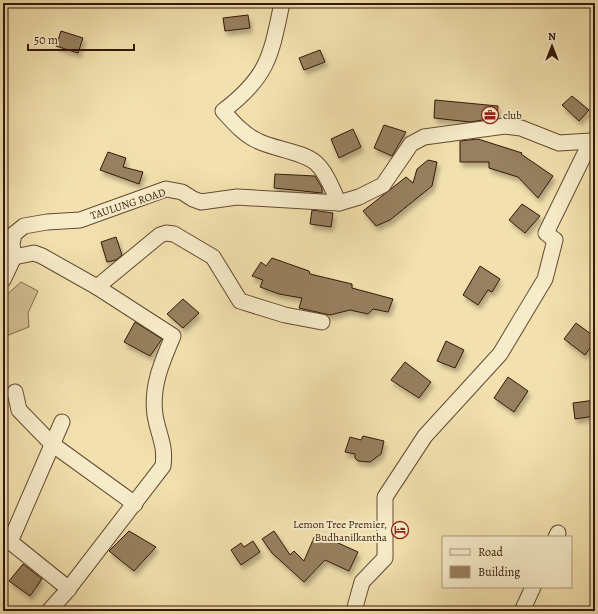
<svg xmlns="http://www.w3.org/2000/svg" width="598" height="614" font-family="Alegreya,serif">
	<defs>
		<filter id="shadow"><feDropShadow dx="2.5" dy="4.5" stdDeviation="2" flood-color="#0004"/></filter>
	</defs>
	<rect width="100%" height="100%" fill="#f2e1ae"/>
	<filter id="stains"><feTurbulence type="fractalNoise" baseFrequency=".005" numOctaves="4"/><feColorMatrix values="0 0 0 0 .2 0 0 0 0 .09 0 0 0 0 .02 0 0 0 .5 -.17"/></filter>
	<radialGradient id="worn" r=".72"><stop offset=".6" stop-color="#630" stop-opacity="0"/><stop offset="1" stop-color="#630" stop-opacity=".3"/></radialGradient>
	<!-- green -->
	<polygon fill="#d2bf92" stroke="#836b4d" points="21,282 38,291 28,313 29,327 6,336 3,334 3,298"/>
	<!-- building -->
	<g fill="#97805e" stroke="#341708" filter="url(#shadow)">
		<polygon points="248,15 250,28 225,31 223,18"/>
		<polygon points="61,31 83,38 78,53 56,46"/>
		<polygon points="320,50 325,62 304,70 299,58"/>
		<polygon points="572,96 589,110 579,121 562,105"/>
		<polygon points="435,100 498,106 497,118 470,122 434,118"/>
		<polygon points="384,125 406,132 392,156 374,148"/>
		<polygon points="353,129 361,147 339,158 331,139"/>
		<polygon points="478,139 522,153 521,154 553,176 538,198 518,177 489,168 489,162 460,162 460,141"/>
		<polygon points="108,152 126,158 123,167 143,172 139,184 100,170"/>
		<polygon points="428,160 437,162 432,186 390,220 376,226 363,211 406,177 413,183 417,169"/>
		<polygon points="275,174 315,176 322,188 322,193 274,188"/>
		<polygon points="522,204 540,216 525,233 509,220"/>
		<polygon points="312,210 333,213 331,227 310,224"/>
		<polygon points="116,237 122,255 116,260 107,262 101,242"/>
		<polygon points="272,258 309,271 310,274 352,284 352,288 393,299 388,312 373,309 368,314 350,310 330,315 299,308 302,298 279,294 260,287 263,280 252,276 261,262 266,266"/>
		<polygon points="480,266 500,279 492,292 488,290 478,305 463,295"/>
		<polygon points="183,299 199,313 183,328 167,314"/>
		<polygon points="135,322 162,339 150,356 124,342"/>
		<polygon points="576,323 595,337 595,341 585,355 564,339"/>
		<polygon points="446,341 464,350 455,368 437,361"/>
		<polygon points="405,362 431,382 419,398 391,380"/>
		<polygon points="508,377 528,391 514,412 494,398"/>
		<polygon points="595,400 595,416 575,419 573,403"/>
		<polygon points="363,436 384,441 381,454 370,462 358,461 355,458 355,454 345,452 350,437 361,440"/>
		<polygon points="129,531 156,547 134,571 109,551"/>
		<polygon points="274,531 290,555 294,551 304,561 316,533 358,552 349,571 325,560 304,582 272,553 262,539"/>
		<polygon points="253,541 260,552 241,565 231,550 241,543 244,547"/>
		<polygon points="23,564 42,579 30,596 9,581"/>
	</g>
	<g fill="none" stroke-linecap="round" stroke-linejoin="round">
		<!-- minor casing -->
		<g stroke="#644a32" stroke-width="17">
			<g id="minor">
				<path d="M282,3C271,56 268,77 223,111C233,122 244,135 258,141C273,149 302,151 316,163C327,173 332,189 339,203"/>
				<path d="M14,257L34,253L42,256L97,287L173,336C162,362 151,386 155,415C158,434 166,445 163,466L66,592L49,611"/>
				<polyline points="3,280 14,257 12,244 14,234 24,226 47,222 80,220 166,189 182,192 193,199 201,202 237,197 339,203 359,197 383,185 411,144 424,137 505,126 521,128 559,143 591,141 595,139"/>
				<polyline points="97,287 160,235 166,233 174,234 213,257 240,301 285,315 322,322"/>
				<polyline points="15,392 19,410 52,444 135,504"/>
				<polyline points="3,536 69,589"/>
				<polyline points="556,537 558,533"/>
				<polyline points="10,542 62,422"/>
				<polyline points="354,611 362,582 385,558 385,497 425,436 500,354 545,279 555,240 546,233 591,141"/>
				<polyline points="522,611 533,587"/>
			</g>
		</g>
		<!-- minor -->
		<use href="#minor" stroke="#f7ecca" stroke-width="15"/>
	</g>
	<!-- icons -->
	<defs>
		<g id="office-ring" transform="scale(0.9)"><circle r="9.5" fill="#f7ecca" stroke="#8f2418" stroke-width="1.5"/><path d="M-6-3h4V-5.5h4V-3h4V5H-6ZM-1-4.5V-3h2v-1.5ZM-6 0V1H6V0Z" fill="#8f2418"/></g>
		<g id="hotel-ring" transform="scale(0.9)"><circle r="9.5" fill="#f7ecca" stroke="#8f2418" stroke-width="1.5"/><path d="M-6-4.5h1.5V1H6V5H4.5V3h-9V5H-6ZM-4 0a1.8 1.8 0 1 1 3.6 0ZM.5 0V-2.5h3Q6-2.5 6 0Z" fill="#8f2418"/></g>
	</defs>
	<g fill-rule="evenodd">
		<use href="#office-ring" x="490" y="115"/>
		<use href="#hotel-ring" x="400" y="530"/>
	</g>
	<g text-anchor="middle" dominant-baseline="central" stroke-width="4" stroke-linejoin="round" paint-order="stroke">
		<!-- poi labels -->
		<g font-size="11" fill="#341708" stroke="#f7ecca" text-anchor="start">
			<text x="503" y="115">club</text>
			<text x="387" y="524" text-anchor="end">Lemon Tree Premier,<tspan x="387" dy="13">Budhanilkantha</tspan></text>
		</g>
		<!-- street labels -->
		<g font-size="11" fill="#341708" stroke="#f7ecca">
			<text transform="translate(128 204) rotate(-18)">TAULUNG ROAD</text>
		</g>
	</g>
	<!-- margin -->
	<rect width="598" height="614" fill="none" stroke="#f2e1ae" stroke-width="16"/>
	<rect x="4" y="4" width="590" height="606" fill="none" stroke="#341708" stroke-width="2"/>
	<rect x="8" y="8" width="582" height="598" fill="none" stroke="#341708"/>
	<!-- legend -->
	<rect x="442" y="536" width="130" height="52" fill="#f7ecca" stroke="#a9977c"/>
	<rect x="450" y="549" width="20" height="6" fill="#f7ecca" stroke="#a9977c"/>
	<text x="478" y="556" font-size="12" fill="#341708">Road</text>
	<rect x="450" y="566" width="20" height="12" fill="#97805e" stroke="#a9977c"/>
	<text x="478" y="576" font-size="12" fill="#341708">Building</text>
	<!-- north arrow -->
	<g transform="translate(552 46)" stroke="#f7ecca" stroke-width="3" paint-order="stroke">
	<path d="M0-3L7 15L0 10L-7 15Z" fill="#341708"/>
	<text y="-6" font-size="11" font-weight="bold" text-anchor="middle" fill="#341708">N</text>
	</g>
	<!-- scale -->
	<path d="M28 44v6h106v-6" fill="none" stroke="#341708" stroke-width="2"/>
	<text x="34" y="44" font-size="12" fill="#341708" stroke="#f7ecca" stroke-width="3" paint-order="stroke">50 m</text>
	<rect width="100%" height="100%" filter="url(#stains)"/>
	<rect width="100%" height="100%" fill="url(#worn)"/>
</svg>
